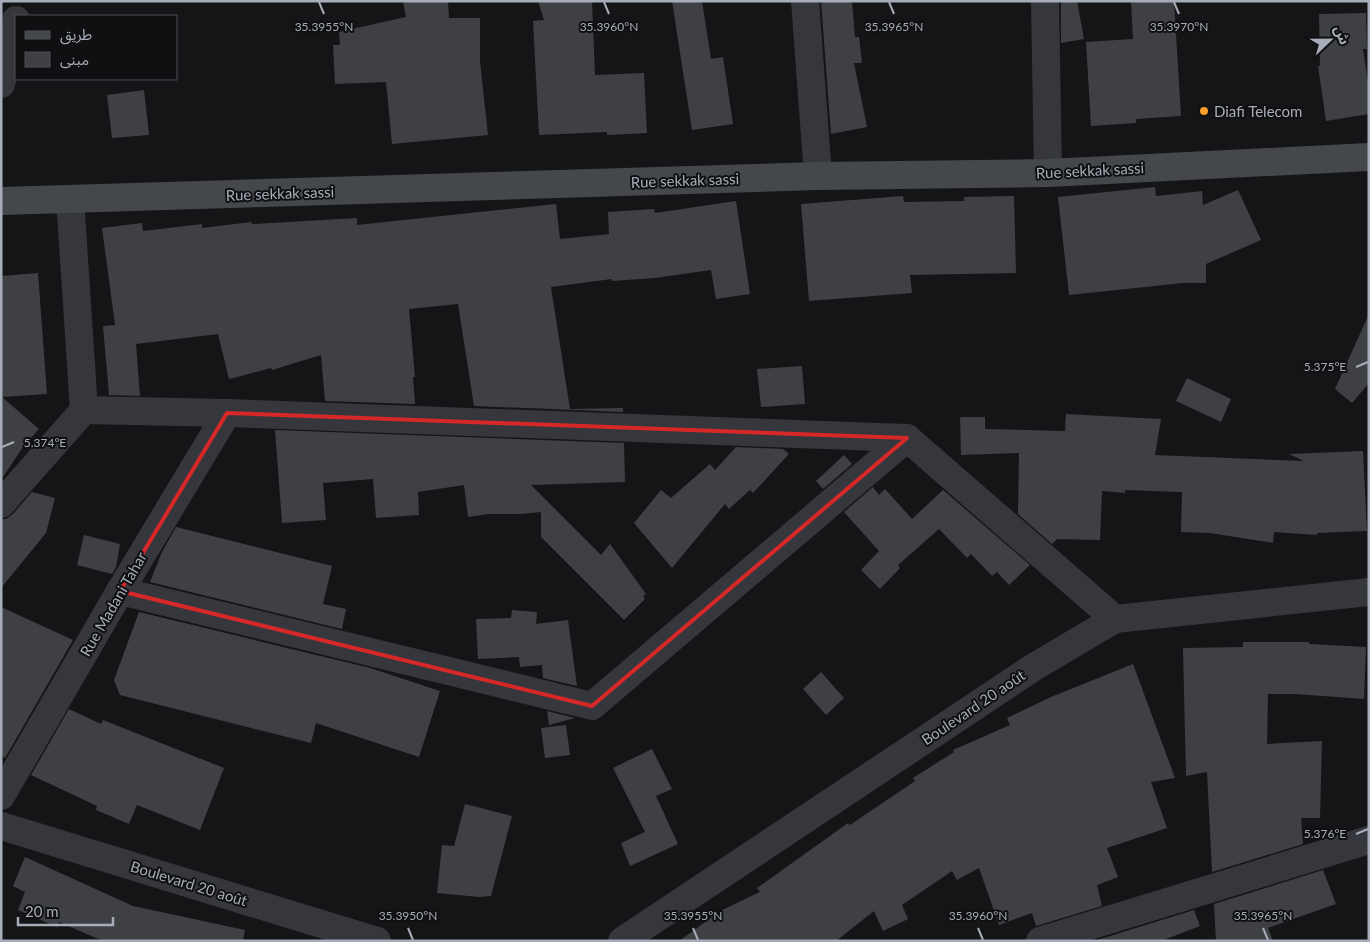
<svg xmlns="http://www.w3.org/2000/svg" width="1370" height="942" font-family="Lato,'Noto Sans Arabic',sans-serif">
	<rect width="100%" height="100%" fill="#151517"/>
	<!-- building -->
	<g fill="#3f4044">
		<polygon points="403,1 448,1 449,18 480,18 480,61 488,135 392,144 386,82 335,84 333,45 340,45 339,32 406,17"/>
		<polygon points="538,1 592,1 595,75 644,73 647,133 607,135 607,132 539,135 533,21 544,20"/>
		<polygon points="672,1 702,1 711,59 723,57 733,124 692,130"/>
		<polygon points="821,1 852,1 855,37 859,37 862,63 854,63 867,127 831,134"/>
		<polygon points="1065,1 1077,1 1084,39 1061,43 1061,2"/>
		<polygon points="1131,1 1174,1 1181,116 1136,119 1136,123 1091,126 1086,42 1133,39"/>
		<polygon points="1366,13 1367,49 1363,49 1369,90 1369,114 1326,121 1318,66 1320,66 1319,14"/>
		<polygon points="144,90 149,135 112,138 107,95"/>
		<polygon points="1155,187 1156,196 1202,191 1203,205 1238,190 1261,240 1206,264 1206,283 1183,283 1069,295 1058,197"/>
		<polygon points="903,196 904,202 964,201 964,197 1014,196 1016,273 910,275 912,293 809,301 801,204"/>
		<polygon points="736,201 750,294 716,299 711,270 655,278 612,281 612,279 551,287 570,409 623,408 623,412 474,406 458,304 409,309 415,377 413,377 415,404 325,401 321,355 272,370 271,368 229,379 218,334 136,344 140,396 109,395 103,326 115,325 102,228 142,223 143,231 202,224 202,228 251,222 252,224 357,218 357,225 556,204 560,239 609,234 608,212 654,209 655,213"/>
		<polygon points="38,273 47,394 2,397 39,429 23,447 1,480 1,276"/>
		<polygon points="1369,314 1369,383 1352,403 1335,389"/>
		<polygon points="802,366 805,404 761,407 757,369"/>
		<polygon points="1187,378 1231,399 1221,422 1176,401"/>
		<polygon points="1066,414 1161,419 1155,455 1304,461 1289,454 1363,451 1367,531 1317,533 1317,535 1274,532 1273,543 1210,533 1181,532 1182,492 1125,490 1125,493 1102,491 1100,540 1057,539 1052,544 1018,514 1019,453 961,455 960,417 985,417 985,429 1065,431"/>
		<polygon points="275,430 624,443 625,482 531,485 601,555 610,544 646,594 643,596 645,599 624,620 541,537 541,512 520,514 488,514 468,517 464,485 418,492 419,515 376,518 373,479 323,483 326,520 282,523"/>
		<polygon points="736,447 783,449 789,454 753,493 750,490 729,509 725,504 672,568 634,523 661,490 671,498 710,464 715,470"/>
		<polygon points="844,455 852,464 823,489 816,481"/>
		<polygon points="873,487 879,495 885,489 912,519 943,490 1030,565 1009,585 997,572 992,576 971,554 967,558 939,529 898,565 900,568 880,589 861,570 879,551 844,512"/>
		<polygon points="32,492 55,498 46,533 1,588 1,519 6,519 13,514"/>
		<polygon points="176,527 332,566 323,604 346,609 342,629 150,582 162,552"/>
		<polygon points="84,535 120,544 116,567 112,574 77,565"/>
		<polygon points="1,607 73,640 5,758 1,756"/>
		<polygon points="512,610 537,612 536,624 568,620 577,686 543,678 542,665 520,667 519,657 478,659 476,619 511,618"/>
		<polygon points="139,612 370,668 440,691 419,757 316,723 311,743 120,695 114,680"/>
		<polygon points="1243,642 1309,642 1309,644 1366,647 1364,699 1295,694 1268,694 1267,744 1322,741 1320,818 1301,818 1303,844 1212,872 1207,772 1186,776 1183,648 1243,647"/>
		<polygon points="1133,664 1175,778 1151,782 1167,828 1107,848 1118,877 1097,885 1102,906 1036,926 1032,913 999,925 979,868 957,880 952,871 902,905 908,919 883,931 874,911 836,941 679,941 722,910 760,892 757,888 848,823 850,825 915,781 913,778 954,752 953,750 1010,725 1007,718 1051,697"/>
		<polygon points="821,672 844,698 826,715 803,689"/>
		<polygon points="69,709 101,724 103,720 224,768 200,830 137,805 129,824 96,810 97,806 31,775"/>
		<polygon points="547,711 575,718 549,725"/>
		<polygon points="566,725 570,755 545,758 541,728"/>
		<polygon points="652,749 672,789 656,796 678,844 630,866 621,843 645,832 613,768"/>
		<polygon points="465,804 512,816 491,896 479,897 437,893 442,845 454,846"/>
		<polygon points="25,857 133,906 245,930 243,941 103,941 59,922 57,927 18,910 25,892 13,886"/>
		<polygon points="1323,870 1336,904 1268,928 1273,941 1216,941 1214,904"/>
		<polygon points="1194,910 1200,926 1161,941 1094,941"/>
	</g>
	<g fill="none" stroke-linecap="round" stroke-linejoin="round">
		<!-- street -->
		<g stroke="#36373c" stroke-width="28">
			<polyline points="805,1 818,176"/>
			<polyline points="1045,1 1048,173"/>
			<polyline points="1,84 16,20"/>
			<polyline points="70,199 84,410 227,413 907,438 1115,619"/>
			<polyline points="1,504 84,410"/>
			<polyline points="120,591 592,706 907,438"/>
			<polyline points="1,796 120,591 227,413"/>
			<polyline points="1,826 377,941"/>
			<polyline points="622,941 1034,667 1115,619 1369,592"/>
			<polyline points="1040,941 1369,840"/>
		</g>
		<!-- secondary -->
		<polyline stroke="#44474c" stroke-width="28" points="1,201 818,176 1048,173 1369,157"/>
	</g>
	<!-- marked area -->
	<path fill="none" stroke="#d62828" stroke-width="4" stroke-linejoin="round" d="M227,413L907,438L592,706L120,591Z"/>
	<!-- ticks -->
	<path fill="none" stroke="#a6adb8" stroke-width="2" d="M319,2L324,14M604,2L609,14M889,2L894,14M1174,2L1179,14M1356,367L1368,362M2,447L14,442M1356,834L1368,829M408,928L413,940M693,928L698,940M978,928L983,940M1263,928L1268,940"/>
	<!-- markers -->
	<circle fill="#fc9e28" stroke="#101012" stroke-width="2" cx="1204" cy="111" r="5"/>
	<g text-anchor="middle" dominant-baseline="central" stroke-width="4" stroke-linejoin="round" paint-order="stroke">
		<!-- poi labels -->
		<g font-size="15" fill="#a6adb8" stroke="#101012" text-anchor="start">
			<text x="1214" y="111">Diafi Telecom</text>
		</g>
		<!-- street labels -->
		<g font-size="15" fill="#a6adb8" stroke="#101012">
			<text transform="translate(1090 170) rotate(-3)">Rue sekkak sassi</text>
			<text transform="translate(685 180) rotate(-2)">Rue sekkak sassi</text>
			<text transform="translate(280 193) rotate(-2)">Rue sekkak sassi</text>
			<text transform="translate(113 604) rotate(-60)">Rue Madani Tahar</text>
			<text transform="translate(973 707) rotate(-34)">Boulevard 20 août</text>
			<text transform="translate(189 883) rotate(17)">Boulevard 20 août</text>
		</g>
	</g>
	<g font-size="12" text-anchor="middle" fill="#a6adb8" stroke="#101012" stroke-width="4" stroke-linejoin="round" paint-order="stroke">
		<text x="324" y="31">35.3955°N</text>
		<text x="609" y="31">35.3960°N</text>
		<text x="894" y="31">35.3965°N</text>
		<text x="1179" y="31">35.3970°N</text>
		<text x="1325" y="371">5.375°E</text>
		<text x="45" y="447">5.374°E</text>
		<text x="1325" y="838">5.376°E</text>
		<text x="408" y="920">35.3950°N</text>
		<text x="693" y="920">35.3955°N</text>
		<text x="978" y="920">35.3960°N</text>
		<text x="1263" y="920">35.3965°N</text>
	</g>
	<!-- border -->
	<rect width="1370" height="942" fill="none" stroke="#a6adb8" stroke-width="5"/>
	<!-- legend -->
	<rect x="15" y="15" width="162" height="65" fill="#101012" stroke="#4c4f54"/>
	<rect x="25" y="31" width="25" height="8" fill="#44474c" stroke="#4c4f54"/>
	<text x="60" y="40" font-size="15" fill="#a6adb8">طريق</text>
	<rect x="25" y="52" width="25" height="15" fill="#3f4044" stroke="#4c4f54"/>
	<text x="60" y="65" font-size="15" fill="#a6adb8">مبنى</text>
	<!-- north arrow -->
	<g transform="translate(1330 40) rotate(68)" stroke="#101012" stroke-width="4" paint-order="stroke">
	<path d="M0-4L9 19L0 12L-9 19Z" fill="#a6adb8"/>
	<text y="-8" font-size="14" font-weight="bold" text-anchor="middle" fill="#a6adb8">ش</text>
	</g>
	<!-- scale -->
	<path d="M18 917v8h95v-8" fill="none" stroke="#a6adb8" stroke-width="2.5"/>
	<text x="25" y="917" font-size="15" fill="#a6adb8" stroke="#101012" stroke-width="4" paint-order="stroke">20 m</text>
</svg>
